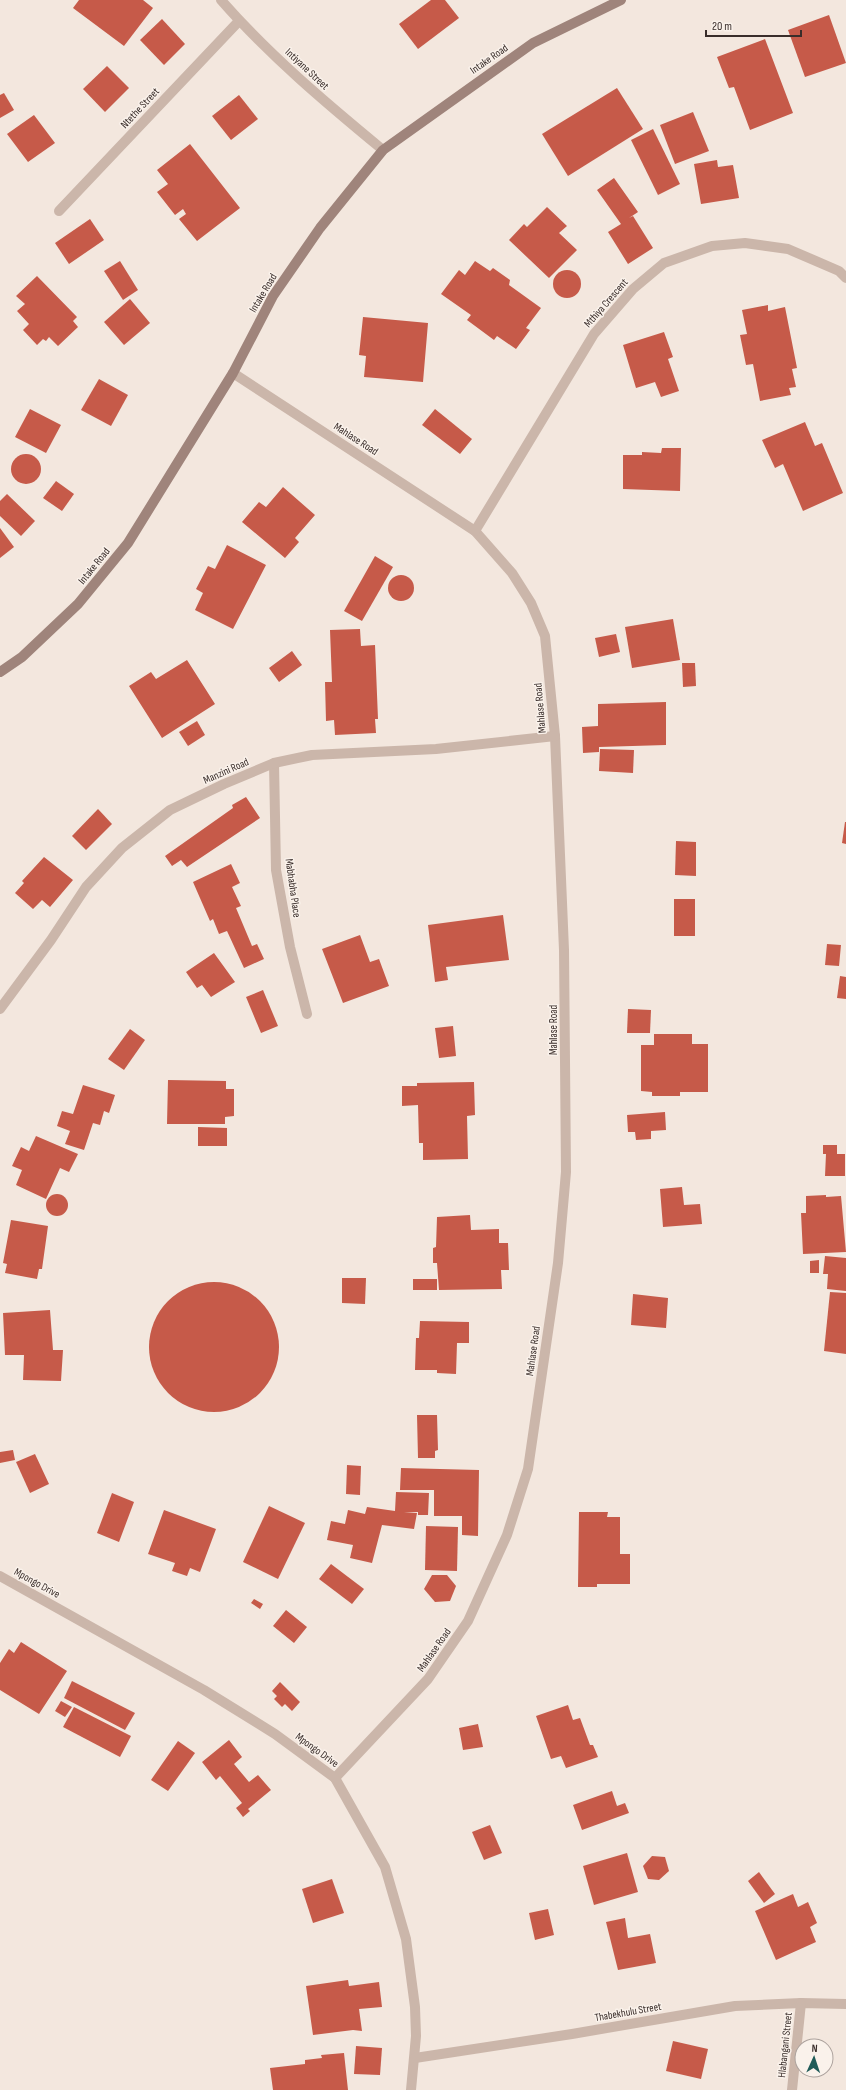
<svg xmlns="http://www.w3.org/2000/svg" width="846" height="2090" font-family="'Sofia Sans Condensed',sans-serif">
	<rect width="100%" height="100%" fill="#f3e7de"/>
	<!-- building -->
	<g fill="#c65a49">
		<polygon points="79,0 143,0 153,8 124,46 73,8"/>
		<polygon points="431,0 445,0 459,18 418,49 399,24"/>
		<polygon points="829,15 846,63 805,77 788,30"/>
		<polygon points="162,19 185,44 164,65 140,40"/>
		<polygon points="765,39 793,113 750,130 734,87 729,88 717,57"/>
		<polygon points="107,66 129,88 105,112 83,89"/>
		<polygon points="617,88 643,129 568,176 542,134"/>
		<polygon points="4,93 14,110 0,118 0,95"/>
		<polygon points="239,95 258,119 231,140 212,116"/>
		<polygon points="693,112 709,151 675,164 660,125"/>
		<polygon points="34,115 55,143 28,162 7,134"/>
		<polygon points="653,129 680,184 658,195 631,140"/>
		<polygon points="190,144 240,208 197,241 179,219 186,214 183,209 175,215 157,192 168,184 157,170"/>
		<polygon points="717,160 718,167 733,165 739,198 701,204 694,164"/>
		<polygon points="614,178 638,212 629,218 633,216 653,248 628,264 608,232 621,224 597,190"/>
		<polygon points="547,207 567,226 559,233 577,250 549,278 509,240 524,224 527,227"/>
		<polygon points="90,219 104,240 69,264 55,243"/>
		<polygon points="120,261 138,290 123,300 104,271"/>
		<polygon points="475,261 490,271 493,268 510,280 509,285 541,308 526,328 530,330 516,349 497,336 494,340 467,320 471,315 441,294 459,270 465,275"/>
		<circle cx="567" cy="284" r="14"/>
		<polygon points="37,276 77,317 73,321 78,327 58,346 49,337 46,341 43,339 37,345 23,330 29,324 17,311 25,304 16,296"/>
		<polygon points="130,299 150,323 124,345 104,322"/>
		<polygon points="768,305 768,311 785,307 797,368 792,369 796,387 789,388 791,395 760,401 753,364 746,365 740,335 747,334 742,310"/>
		<polygon points="363,317 428,323 423,382 364,377 366,356 359,355"/>
		<polygon points="664,332 673,357 668,359 679,391 661,397 655,382 636,388 623,345"/>
		<polygon points="99,379 128,395 111,426 81,410"/>
		<polygon points="30,409 61,425 46,453 15,437"/>
		<polygon points="435,409 472,439 460,454 422,425"/>
		<polygon points="805,422 815,446 822,443 843,493 803,511 783,464 775,468 762,440"/>
		<polygon points="662,448 681,448 680,491 623,489 623,455 642,455 642,452 661,453"/>
		<circle cx="26" cy="469" r="15"/>
		<polygon points="56,481 74,494 62,511 43,498"/>
		<polygon points="283,487 315,515 295,538 299,542 285,558 242,522 259,502 266,507"/>
		<polygon points="7,494 35,521 21,536 0,516 0,501"/>
		<polygon points="0,528 14,547 0,558"/>
		<polygon points="227,545 266,565 233,629 195,610 203,593 196,589 208,566 215,569"/>
		<polygon points="375,556 393,567 362,621 344,611"/>
		<circle cx="401" cy="588" r="13"/>
		<polygon points="673,619 680,660 632,668 625,627"/>
		<polygon points="360,629 361,646 375,645 378,719 375,719 376,733 335,735 334,720 326,721 325,682 332,682 330,630"/>
		<polygon points="616,634 620,652 599,657 595,638"/>
		<polygon points="292,651 302,665 279,682 269,668"/>
		<polygon points="187,660 215,704 162,738 129,686 151,672 156,679"/>
		<polygon points="682,663 695,663 696,686 683,687"/>
		<polygon points="666,702 666,745 599,747 599,752 583,753 582,727 598,726 598,704"/>
		<polygon points="197,721 205,735 188,746 179,732"/>
		<polygon points="600,749 634,750 633,773 599,771"/>
		<polygon points="246,797 260,818 187,867 181,860 172,866 165,856 233,808 232,805"/>
		<polygon points="98,809 112,824 86,850 72,836"/>
		<polygon points="845,822 846,822 846,844 842,843"/>
		<polygon points="676,841 696,842 696,876 675,875"/>
		<polygon points="44,857 73,880 50,907 42,900 33,909 15,893 24,883 22,881"/>
		<polygon points="231,864 240,883 232,887 241,906 236,908 252,946 257,944 264,959 244,968 227,931 219,934 213,919 210,921 193,882"/>
		<rect x="674" y="899" width="21" height="37"/>
		<polygon points="503,915 509,960 446,967 448,980 435,982 428,925"/>
		<polygon points="360,935 370,962 379,959 389,986 343,1003 322,949"/>
		<polygon points="827,944 841,945 839,966 825,965"/>
		<polygon points="214,953 235,982 211,997 202,985 197,988 186,972"/>
		<polygon points="840,976 846,977 846,999 837,998"/>
		<polygon points="263,990 278,1026 261,1033 246,997"/>
		<polygon points="628,1009 651,1010 650,1033 627,1033"/>
		<polygon points="453,1026 456,1056 439,1058 435,1028"/>
		<polygon points="130,1029 145,1040 124,1070 108,1059"/>
		<polygon points="654,1034 692,1034 692,1044 708,1044 708,1092 680,1092 680,1096 652,1096 652,1092 641,1091 641,1045 654,1045"/>
		<polygon points="168,1080 226,1081 226,1089 234,1089 234,1116 225,1117 225,1124 167,1124"/>
		<polygon points="474,1082 475,1115 467,1116 468,1159 423,1160 423,1143 419,1143 418,1105 402,1106 402,1086 417,1086 417,1083"/>
		<polygon points="83,1085 115,1095 109,1113 104,1111 100,1125 93,1123 84,1150 65,1144 70,1131 57,1126 62,1111 73,1114"/>
		<polygon points="665,1112 666,1130 651,1131 651,1139 636,1140 635,1132 628,1132 627,1115"/>
		<polygon points="198,1127 227,1128 227,1146 198,1146"/>
		<polygon points="36,1136 78,1154 69,1172 60,1168 46,1199 16,1185 22,1170 12,1166 21,1147 29,1151"/>
		<polygon points="823,1145 837,1145 837,1154 845,1154 845,1176 825,1176 826,1154 823,1154"/>
		<polygon points="682,1187 684,1205 700,1204 702,1224 663,1227 660,1189"/>
		<circle cx="57" cy="1205" r="11"/>
		<polygon points="826,1195 826,1197 841,1196 846,1252 803,1254 801,1213 806,1213 806,1196"/>
		<polygon points="470,1215 471,1230 499,1229 499,1243 508,1243 509,1270 501,1270 502,1289 439,1290 437,1263 433,1263 433,1248 436,1247 437,1217"/>
		<polygon points="11,1220 48,1226 42,1269 39,1269 37,1279 5,1273 7,1264 3,1263"/>
		<polygon points="825,1256 846,1258 846,1291 827,1289 828,1274 823,1274"/>
		<polygon points="819,1260 819,1273 810,1273 810,1261"/>
		<polygon points="342,1278 366,1278 365,1304 342,1303"/>
		<rect x="413" y="1279" width="24" height="11"/>
		<circle cx="214" cy="1347" r="65"/>
		<polygon points="830,1292 846,1293 846,1354 824,1351"/>
		<polygon points="633,1294 668,1298 666,1328 631,1325"/>
		<polygon points="50,1310 53,1350 63,1350 61,1381 23,1380 24,1355 5,1355 3,1313"/>
		<polygon points="420,1321 469,1322 469,1343 457,1343 456,1374 437,1373 437,1370 415,1370 416,1338 419,1338"/>
		<polygon points="417,1415 437,1415 438,1450 435,1451 435,1458 418,1458"/>
		<polygon points="13,1450 15,1460 0,1463 0,1452"/>
		<polygon points="35,1454 49,1484 30,1493 16,1462"/>
		<polygon points="347,1465 361,1466 360,1495 346,1494"/>
		<polygon points="401,1468 479,1470 478,1536 462,1535 462,1516 434,1516 434,1490 400,1490"/>
		<polygon points="396,1492 429,1493 428,1515 418,1515 418,1512 404,1512 417,1513 414,1529 382,1525 372,1563 350,1558 353,1545 327,1540 331,1521 345,1524 348,1510 365,1514 367,1507 395,1511"/>
		<polygon points="112,1493 134,1502 119,1542 97,1533"/>
		<polygon points="269,1506 305,1523 278,1579 243,1562"/>
		<polygon points="164,1510 216,1529 200,1572 190,1568 187,1576 172,1571 175,1563 148,1554"/>
		<polygon points="579,1512 608,1512 607,1517 620,1517 620,1554 630,1554 630,1584 597,1584 597,1587 578,1587"/>
		<polygon points="426,1526 458,1527 457,1571 425,1570"/>
		<polygon points="331,1564 364,1589 352,1604 319,1579"/>
		<polygon points="432,1575 447,1575 456,1586 450,1601 435,1602 424,1589"/>
		<polygon points="254,1599 263,1604 260,1609 251,1603"/>
		<polygon points="286,1610 307,1627 294,1643 273,1626"/>
		<polygon points="21,1642 67,1671 39,1714 0,1690 0,1663 9,1649 14,1653"/>
		<polygon points="72,1681 135,1713 125,1730 64,1698"/>
		<polygon points="280,1682 300,1702 292,1711 285,1704 282,1707 274,1699 277,1696 272,1691"/>
		<polygon points="61,1701 72,1707 65,1717 55,1711"/>
		<polygon points="568,1705 573,1720 580,1718 590,1745 593,1745 598,1757 566,1768 561,1756 551,1759 536,1716"/>
		<polygon points="74,1707 131,1736 120,1757 63,1727"/>
		<polygon points="478,1724 483,1747 463,1750 459,1728"/>
		<polygon points="229,1740 242,1757 234,1764 249,1782 258,1775 271,1790 248,1809 250,1811 243,1817 236,1808 242,1803 220,1776 216,1780 202,1762"/>
		<polygon points="178,1741 195,1753 168,1791 151,1780"/>
		<polygon points="612,1791 617,1806 625,1803 629,1813 582,1830 573,1805"/>
		<polygon points="490,1825 502,1853 484,1860 472,1832"/>
		<polygon points="627,1853 638,1892 594,1905 583,1866"/>
		<polygon points="652,1856 665,1857 669,1871 659,1880 648,1879 643,1866"/>
		<polygon points="759,1872 775,1894 764,1903 748,1881"/>
		<polygon points="332,1879 344,1913 313,1923 302,1889"/>
		<polygon points="793,1894 798,1907 808,1902 817,1923 810,1927 816,1942 776,1960 755,1911"/>
		<polygon points="548,1909 554,1935 535,1940 529,1913"/>
		<polygon points="625,1918 628,1938 650,1934 656,1963 618,1970 606,1922"/>
		<polygon points="348,1980 349,1986 379,1982 382,2007 359,2009 362,2031 353,2030 313,2035 306,1986"/>
		<polygon points="673,2041 708,2049 701,2079 666,2071"/>
		<polygon points="356,2046 382,2048 380,2075 354,2074"/>
		<polygon points="344,2053 348,2090 273,2090 270,2068 305,2064 305,2060 322,2058 321,2055"/>
	</g>
	<g fill="none" stroke-linecap="round" stroke-linejoin="round">
		<!-- street -->
		<g stroke="#cbb6aa" stroke-width="10">
			<path d="M221,0C269,55 326,103 383,150"/>
			<polyline points="59,211 239,21"/>
			<polyline points="233,373 475,531 512,573 531,603 545,636 555,736 564,950 566,1172 558,1263 528,1469 507,1535 468,1621 428,1679 335,1778"/>
			<polyline points="475,531 594,334 633,289 664,263 712,246 745,243 788,249 839,271 846,278"/>
			<polyline points="274,763 276,870 290,947 307,1014"/>
			<polyline points="0,1009 51,940 86,887 122,848 170,810 224,784 274,763 312,755 436,749 555,736"/>
			<polyline points="0,1576 204,1690 275,1734 335,1778 385,1867 406,1939 415,2007 416,2036 411,2090"/>
			<polyline points="415,2058 572,2034 735,2006 801,2003 846,2004"/>
			<polyline points="792,2090 801,2003"/>
		</g>
		<!-- secondary -->
		<polyline stroke="#9f847b" stroke-width="10" points="0,672 22,657 78,604 128,543 233,373 273,296 320,228 383,150 533,43 621,0"/>
	</g>
	<g text-anchor="middle" dominant-baseline="central" stroke-width="3" stroke-linejoin="round" paint-order="stroke">
		<!-- street labels -->
		<g font-size="11" fill="#392d2a" stroke="#faf2eb">
			<text transform="translate(489 59) rotate(-35)">Intake Road</text>
			<text transform="translate(307 69) rotate(43)">Intiyane Street</text>
			<text transform="translate(140 108) rotate(-47)">Ntethe Street</text>
			<text transform="translate(263 293) rotate(-59)">Intake Road</text>
			<text transform="translate(606 303) rotate(-49)">Mthiya Crescent</text>
			<text transform="translate(356 439) rotate(33)">Mahlase Road</text>
			<text transform="translate(94 566) rotate(-51)">Intake Road</text>
			<text transform="translate(540 708) rotate(-95)">Mahlase Road</text>
			<text transform="translate(226 771) rotate(-24)">Manzini Road</text>
			<text transform="translate(293 888) rotate(82)">Mabhabha Place</text>
			<text transform="translate(553 1030) rotate(-90)">Mahlase Road</text>
			<text transform="translate(533 1351) rotate(-82)">Mahlase Road</text>
			<text transform="translate(37 1583) rotate(29)">Mpongo Drive</text>
			<text transform="translate(434 1650) rotate(-55)">Mahlase Road</text>
			<text transform="translate(317 1750) rotate(36)">Mpongo Drive</text>
			<text transform="translate(628 2012) rotate(-10)">Thabekhulu Street</text>
			<text transform="translate(785 2045) rotate(-84)">Hlabangani Street</text>
		</g>
	</g>
	<!-- north arrow -->
	<g transform="translate(814 2058) rotate(3)"><circle r="19" fill="#faf2eb" stroke="#ada39e"/>
	<path d="M0-3L7 15L0 10L-7 15Z" fill="#1f5b58"/>
	<text y="-6" font-size="11" font-weight="bold" text-anchor="middle" fill="#392d2a">N</text>
	</g>
	<!-- scale -->
	<path d="M706 30v6h95v-6" fill="none" stroke="#392d2a" stroke-width="2"/>
	<text x="712" y="30" font-size="12" fill="#392d2a" stroke="#faf2eb" stroke-width="3" paint-order="stroke">20 m</text>
</svg>
